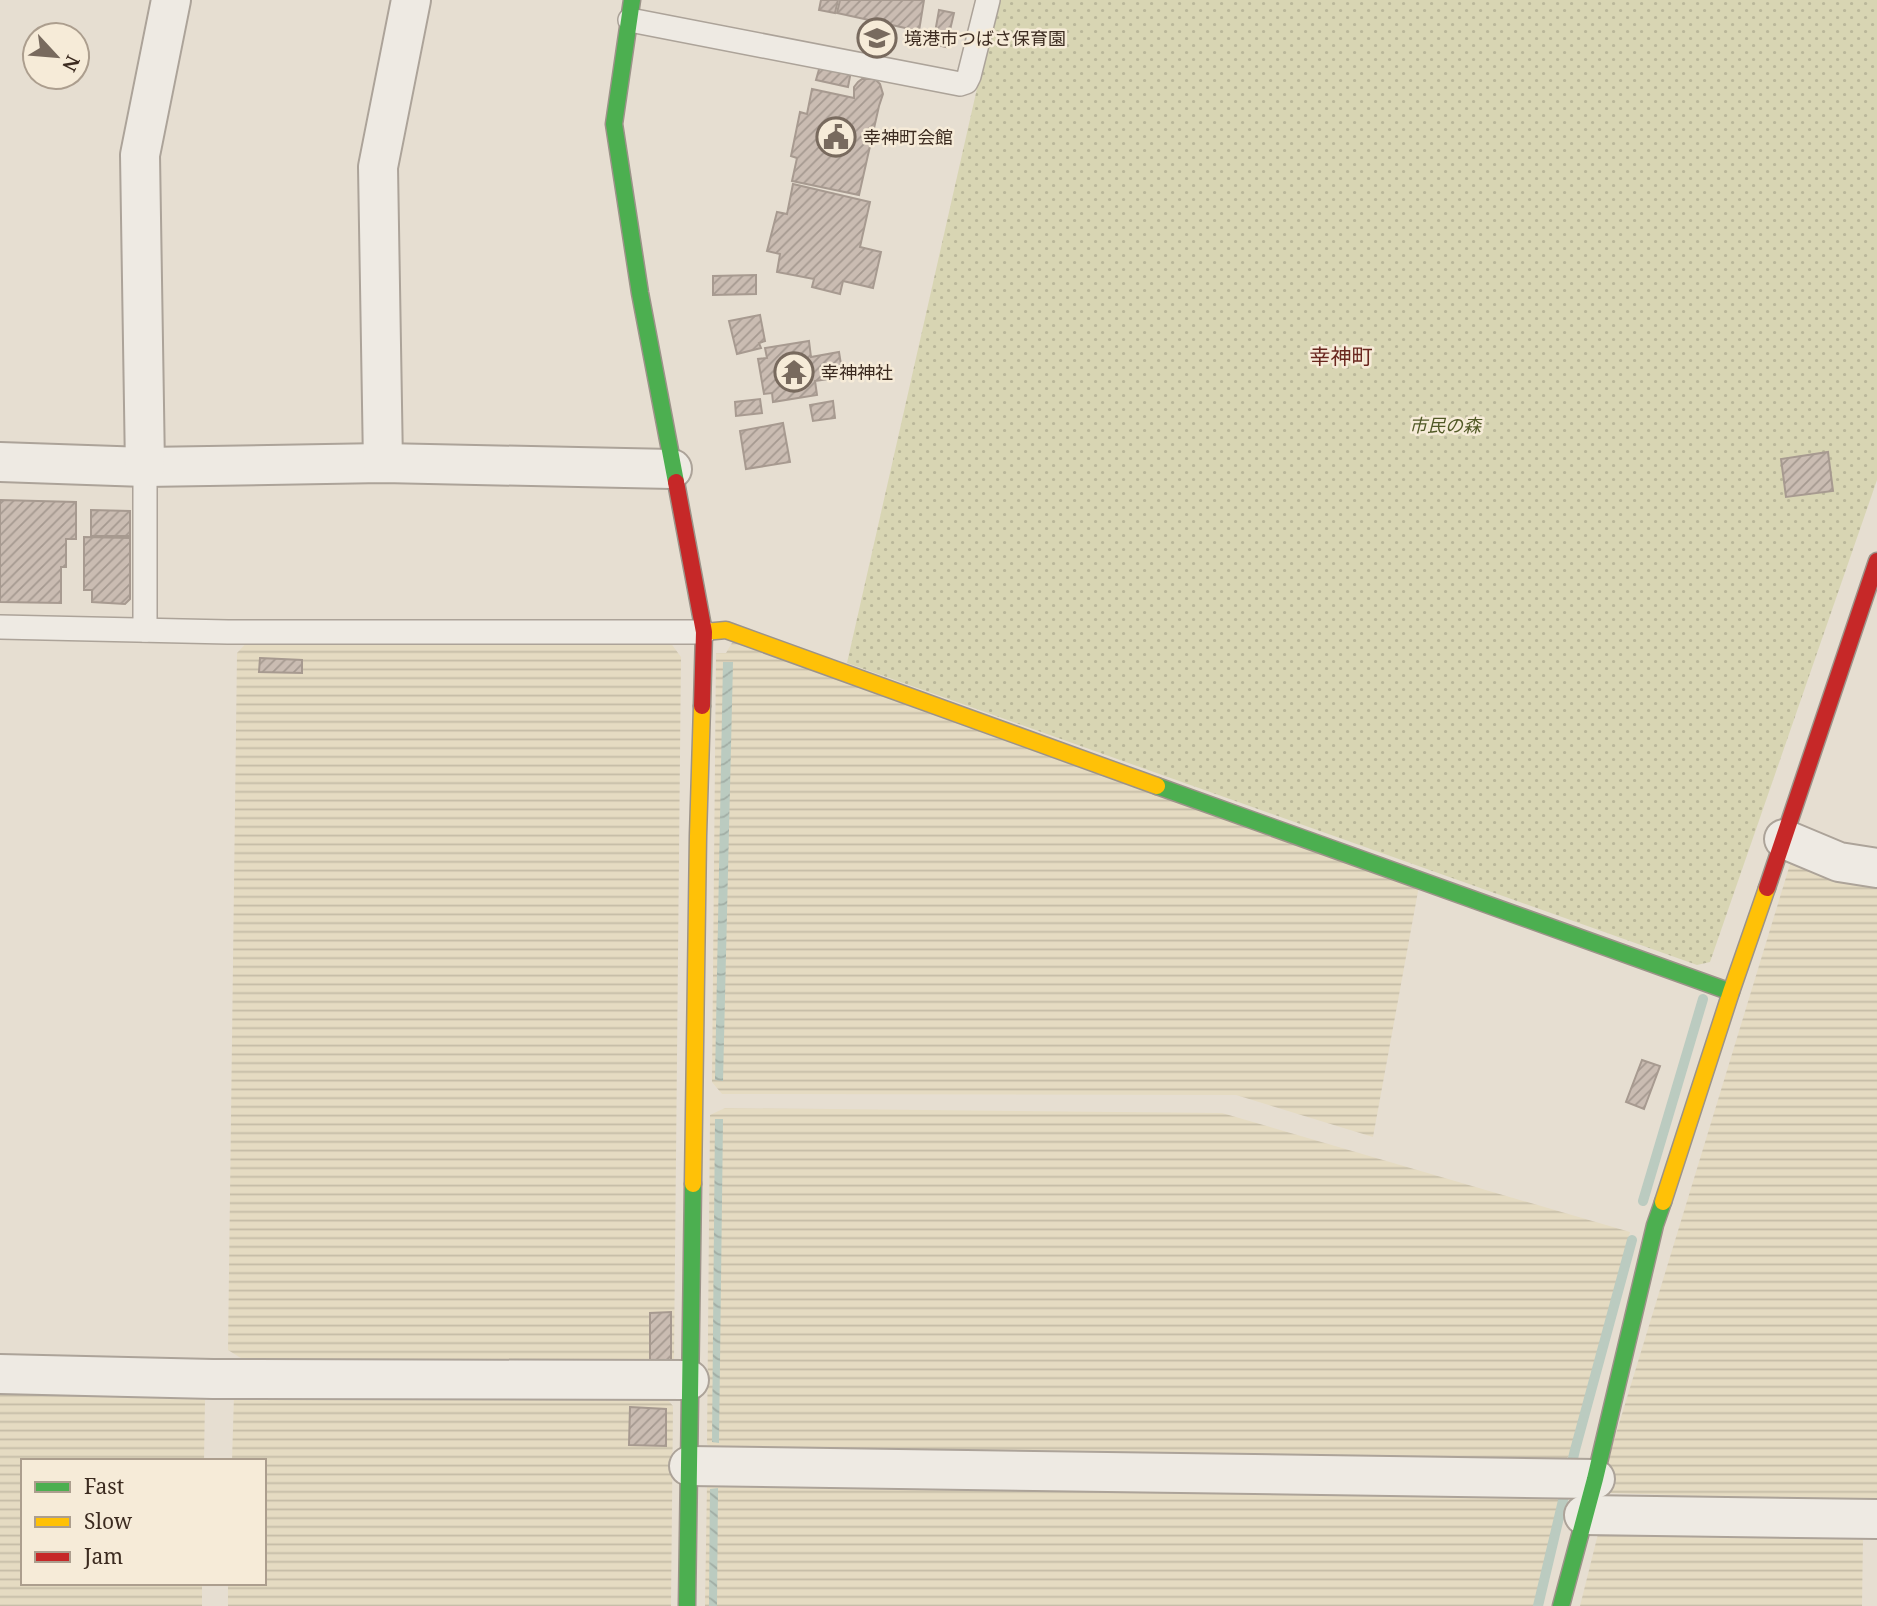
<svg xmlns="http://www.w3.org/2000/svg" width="1877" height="1606" font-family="'Noto Serif','Noto Sans JP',serif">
	<defs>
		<pattern id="farmland-rules" width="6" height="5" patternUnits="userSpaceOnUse" patternTransform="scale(1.75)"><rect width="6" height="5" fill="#e5dbc2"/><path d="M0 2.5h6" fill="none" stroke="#c5bca6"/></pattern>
		<pattern id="park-dots" width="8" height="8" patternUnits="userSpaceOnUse" patternTransform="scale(1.75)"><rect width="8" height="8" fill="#d8d5b3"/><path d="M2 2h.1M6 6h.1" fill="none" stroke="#bab79a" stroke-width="1.8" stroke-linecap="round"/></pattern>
		<pattern id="water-waves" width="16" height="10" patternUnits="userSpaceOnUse" patternTransform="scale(1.75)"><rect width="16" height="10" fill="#bbcbc0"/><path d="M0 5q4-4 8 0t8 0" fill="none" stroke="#a2aea5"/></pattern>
		<pattern id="building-hatch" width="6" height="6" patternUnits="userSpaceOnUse" patternTransform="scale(1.75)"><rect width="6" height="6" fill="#cabcb2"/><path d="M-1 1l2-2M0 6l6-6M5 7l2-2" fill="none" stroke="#a59990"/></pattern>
	</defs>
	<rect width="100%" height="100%" fill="#e6ded1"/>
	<!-- farmland -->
	<g fill="url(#farmland-rules)">
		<polygon points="251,638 670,642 681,657 674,1359 663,1370 244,1360 228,1350 237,653"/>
		<polygon points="733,641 1419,886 1373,1137 1236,1095 722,1094 712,1082 716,653 726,653"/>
		<polygon points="1791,861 1833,877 1877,888 1877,1502 1611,1493 1607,1463"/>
		<polygon points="725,1108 1222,1113 1630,1232 1569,1456 1560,1465 717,1454 707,1444 710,1115"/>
		<polygon points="0,1386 194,1388 205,1400 204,1461 23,1461 23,1583 202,1583 202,1606 0,1606"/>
		<polygon points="663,1394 673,1406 671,1606 228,1606 228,1583 264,1583 264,1461 232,1461 234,1395"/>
		<polygon points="707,1484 1561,1494 1534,1606 705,1606"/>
		<polygon points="1600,1526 1863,1536 1862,1606 1580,1606"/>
	</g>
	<!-- park -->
	<polygon fill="url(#park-dots)" points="997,0 1877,0 1877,480 1710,962 1697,965 847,663"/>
	<!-- water -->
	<g fill="url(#water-waves)">
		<polygon points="723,662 733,662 723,1081 715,1080"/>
		<polygon points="715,1119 723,1119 719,1443 712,1442"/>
		<polygon points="718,1488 717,1606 709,1606 710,1489"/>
	</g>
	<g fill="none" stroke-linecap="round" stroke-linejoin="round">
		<!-- stream -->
		<g stroke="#bbcbc0" stroke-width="10">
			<polyline points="1643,1201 1703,999"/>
			<polyline points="1538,1606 1575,1450 1632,1240"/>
		</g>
	</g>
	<!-- building -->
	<g fill="url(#building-hatch)" stroke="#a79a90" stroke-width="2">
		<polygon points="821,0 838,0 835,13 819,10"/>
		<polygon points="840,0 924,0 919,31 837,13"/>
		<polygon points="939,10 954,13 946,47 933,44"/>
		<polygon points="820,66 851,71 848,87 816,80"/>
		<polygon points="862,79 875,79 880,84 883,94 879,106 859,195 792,181 797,158 791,156 800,112 807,114 812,89 854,98 854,87 858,82"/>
		<polygon points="793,184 870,202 860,247 881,252 873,288 843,281 840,294 812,287 814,279 777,272 780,254 767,251 777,212 787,214"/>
		<polygon points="756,275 756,294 713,295 713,276"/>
		<polygon points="760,315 765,341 759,343 761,348 737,354 729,321"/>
		<polygon points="809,341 811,357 839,352 843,377 815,381 817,395 773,402 772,393 764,394 758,359 767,358 765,348"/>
		<polygon points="760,399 762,413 736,416 735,402"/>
		<polygon points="833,401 835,418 813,421 810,405"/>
		<polygon points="783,423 790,462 746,469 740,431"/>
		<polygon points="1828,452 1833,491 1786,497 1781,459"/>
		<polygon points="0,500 76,502 76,539 66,539 66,567 61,567 61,603 0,602"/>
		<polygon points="91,510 130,511 130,536 91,536"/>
		<polygon points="84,537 130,538 130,599 125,604 92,602 92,590 84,590"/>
		<polygon points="260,658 302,660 302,673 259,672"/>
		<polygon points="1642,1060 1660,1066 1644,1109 1626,1102"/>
		<polygon points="671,1312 671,1359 665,1366 650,1366 650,1313"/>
		<polygon points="630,1407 666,1409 666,1446 629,1445"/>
	</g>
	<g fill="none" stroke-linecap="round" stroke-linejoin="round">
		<!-- lane casing -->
		<g stroke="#aca399" stroke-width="26">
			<g id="lane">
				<polyline points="630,20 960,84 966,82 969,76 988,0"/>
				<polyline points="0,627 228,632 704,632"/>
				<polyline points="145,630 145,467"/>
			</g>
		</g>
		<!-- street casing -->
		<g stroke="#aca399" stroke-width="42">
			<g id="street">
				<polyline points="0,462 145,467 383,463 672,469"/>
				<polyline points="383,463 378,167 411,0"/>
				<polyline points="145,467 140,155 171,0"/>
				<polyline points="1784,839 1839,862 1877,868"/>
				<polyline points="0,1374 213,1379 689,1380"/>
				<polyline points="689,1466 1595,1479"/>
				<polyline points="1584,1515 1877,1519"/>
			</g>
		</g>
		<!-- fast casing -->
		<g stroke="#9c9389" stroke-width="19">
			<g id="fast">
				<polyline points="632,0 614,124 640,293 676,482"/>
				<polyline points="1157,786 1731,992"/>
				<polyline points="687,1606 693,1184"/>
				<polyline points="1561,1606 1595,1479 1655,1225 1663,1202"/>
			</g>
		</g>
		<!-- slow casing -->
		<g stroke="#9c9389" stroke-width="19">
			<g id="slow">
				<polyline points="704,632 726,630 1157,786"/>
				<polyline points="693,1184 698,836 702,706"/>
				<polyline points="1663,1202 1731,992 1767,888"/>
			</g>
		</g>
		<!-- jam casing -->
		<g stroke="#9c9389" stroke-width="19">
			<g id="jam">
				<polyline points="676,482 704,632 702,706"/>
				<polyline points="1767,888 1877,561"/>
			</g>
		</g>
		<!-- lane -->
		<use href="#lane" stroke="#eeeae3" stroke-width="23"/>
		<!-- street -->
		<use href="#street" stroke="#eeeae3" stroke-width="38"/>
		<!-- fast -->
		<use href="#fast" stroke="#4caf50" stroke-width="16"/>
		<!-- slow -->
		<use href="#slow" stroke="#ffc107" stroke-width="16"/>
		<!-- jam -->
		<use href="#jam" stroke="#c62828" stroke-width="16"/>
	</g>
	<!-- icons -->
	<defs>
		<g id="school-ring" transform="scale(2.0125)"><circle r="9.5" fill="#f6ebd8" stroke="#786a5e" stroke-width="1.5"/><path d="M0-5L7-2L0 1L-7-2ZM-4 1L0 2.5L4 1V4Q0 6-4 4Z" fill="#786a5e"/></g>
		<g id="civic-ring" transform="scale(2.0125)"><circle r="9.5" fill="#f6ebd8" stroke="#786a5e" stroke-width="1.5"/><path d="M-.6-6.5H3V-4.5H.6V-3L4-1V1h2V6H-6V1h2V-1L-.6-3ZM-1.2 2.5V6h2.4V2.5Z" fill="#786a5e"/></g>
		<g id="temple-ring" transform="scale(2.0125)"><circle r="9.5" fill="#f6ebd8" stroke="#786a5e" stroke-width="1.5"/><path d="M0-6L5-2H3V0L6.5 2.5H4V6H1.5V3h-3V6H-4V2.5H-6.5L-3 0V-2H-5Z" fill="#786a5e"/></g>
	</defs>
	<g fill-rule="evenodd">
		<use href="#school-ring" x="877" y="38"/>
		<use href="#civic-ring" x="836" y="137"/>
		<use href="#temple-ring" x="794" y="372"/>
	</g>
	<g text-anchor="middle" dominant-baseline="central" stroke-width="5" stroke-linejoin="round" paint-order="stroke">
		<!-- poi labels -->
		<g font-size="18" fill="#3c2b20" stroke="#f6ebd8" text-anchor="start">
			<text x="904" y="38">境港市つばさ保育園</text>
			<text x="863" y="137">幸神町会館</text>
			<text x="821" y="372">幸神神社</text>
		</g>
		<!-- park labels -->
		<g font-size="18" font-style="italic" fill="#515926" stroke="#f6ebd8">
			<text x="1445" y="425">市民の森</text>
		</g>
		<!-- quarter labels -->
		<g font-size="21" fill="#6a271f" stroke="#f6ebd8">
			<text x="1341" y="356">幸神町</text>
		</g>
	</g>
	<!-- legend -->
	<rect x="21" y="1459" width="245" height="126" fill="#f6ebd8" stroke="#ac9e8e" stroke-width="2"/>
	<rect x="35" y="1482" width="35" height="10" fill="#4caf50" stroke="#ac9e8e" stroke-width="2"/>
	<text x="84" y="1494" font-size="21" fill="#3c2b20">Fast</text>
	<rect x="35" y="1517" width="35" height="10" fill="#ffc107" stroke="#ac9e8e" stroke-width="2"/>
	<text x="84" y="1529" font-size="21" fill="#3c2b20">Slow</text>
	<rect x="35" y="1552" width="35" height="10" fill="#c62828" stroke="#ac9e8e" stroke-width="2"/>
	<text x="84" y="1564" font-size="21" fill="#3c2b20">Jam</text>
	<!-- north arrow -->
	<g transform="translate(56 56) rotate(116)"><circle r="33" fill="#f6ebd8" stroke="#ac9e8e" stroke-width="2"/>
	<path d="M0-5L12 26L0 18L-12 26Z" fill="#786a5e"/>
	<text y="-10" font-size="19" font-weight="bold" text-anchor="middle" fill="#3c2b20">N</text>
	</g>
</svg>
